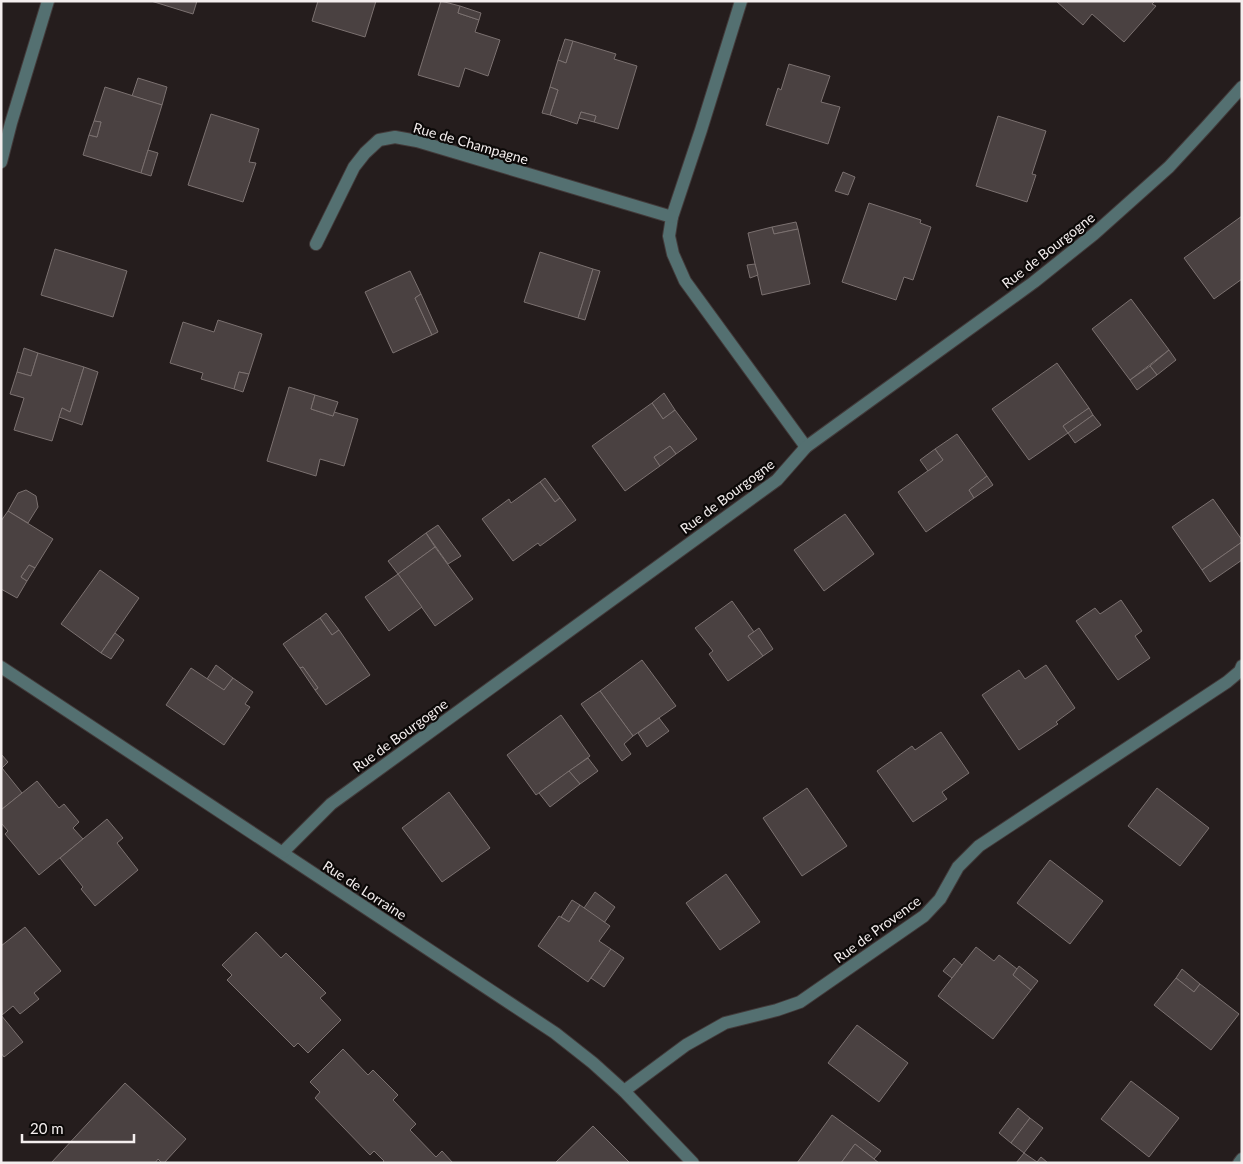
<svg xmlns="http://www.w3.org/2000/svg" width="1243" height="1164" font-family="Lato,sans-serif">
	<rect width="100%" height="100%" fill="#251d1d"/>
	<!-- building -->
	<g fill="#4a4141" stroke="#7b7170">
		<polygon points="151,1 197,1 193,14"/>
		<polygon points="318,1 376,1 365,37 312,21"/>
		<polygon points="441,1 460,6 458,13 479,20 475,32 500,40 488,76 465,68 459,87 418,75"/>
		<polygon points="1056,1 1155,1 1152,4 1156,6 1124,42 1092,14 1083,25"/>
		<polygon points="460,6 481,13 479,20 458,13"/>
		<polygon points="565,39 573,41 566,63 558,60"/>
		<polygon points="573,41 616,54 614,59 637,66 618,129 594,122 596,116 581,112 577,124 550,115 558,90 550,87 558,60 566,63"/>
		<polygon points="789,64 830,76 821,102 840,107 828,144 766,125 778,88 781,90"/>
		<polygon points="138,78 167,87 162,105 132,96"/>
		<polygon points="105,87 162,105 141,173 83,155 89,135 97,137 101,122 94,121"/>
		<polygon points="550,87 558,90 550,115 542,113"/>
		<polygon points="581,112 596,116 594,122 579,118"/>
		<polygon points="211,114 259,129 249,162 256,163 243,202 188,185"/>
		<polygon points="998,116 1046,131 1032,174 1036,175 1027,202 976,186"/>
		<polygon points="94,121 101,122 97,137 89,135"/>
		<polygon points="148,150 158,153 151,176 141,173"/>
		<polygon points="843,172 855,177 848,195 835,191"/>
		<polygon points="869,203 921,220 920,223 931,227 913,280 904,277 896,300 842,282"/>
		<polygon points="1242,216 1242,279 1214,299 1184,258"/>
		<polygon points="796,222 798,229 774,234 772,227"/>
		<polygon points="772,227 774,234 798,229 810,284 762,295 748,233"/>
		<polygon points="55,249 127,271 113,317 41,295"/>
		<polygon points="540,252 593,269 578,318 524,302"/>
		<polygon points="755,264 758,275 750,278 747,265"/>
		<polygon points="593,269 600,271 585,320 578,318"/>
		<polygon points="410,271 421,294 415,298 432,335 393,353 365,292"/>
		<polygon points="421,294 438,332 432,335 415,298"/>
		<polygon points="1131,299 1169,350 1130,380 1092,329"/>
		<polygon points="218,320 262,334 249,374 239,372 234,389 201,379 203,373 170,363 183,322 214,332"/>
		<polygon points="24,348 38,353 31,376 17,372"/>
		<polygon points="1169,350 1176,360 1157,375 1150,366"/>
		<polygon points="38,353 84,367 70,412 62,408 52,441 14,430 24,398 10,394 17,372 31,376"/>
		<polygon points="1057,363 1089,408 1063,426 1068,433 1029,460 992,409"/>
		<polygon points="1150,366 1157,375 1137,390 1130,380"/>
		<polygon points="84,367 98,372 82,425 59,417 62,408 70,412"/>
		<polygon points="239,372 249,374 243,392 234,389"/>
		<polygon points="289,387 315,395 311,409 333,416 334,412 358,419 344,466 320,459 316,476 267,461"/>
		<polygon points="664,393 675,410 663,419 652,403"/>
		<polygon points="315,395 338,402 333,416 311,409"/>
		<polygon points="652,403 663,419 675,410 697,439 676,454 670,446 654,457 660,466 625,491 592,446"/>
		<polygon points="1089,408 1093,415 1068,433 1063,426"/>
		<polygon points="1093,415 1101,425 1075,443 1068,433"/>
		<polygon points="957,434 987,476 969,490 974,498 926,532 898,492 943,460 935,449"/>
		<polygon points="670,446 676,454 660,466 654,457"/>
		<polygon points="935,449 943,460 928,471 920,460"/>
		<polygon points="987,476 993,485 974,498 969,490"/>
		<polygon points="545,478 560,498 555,502 540,482"/>
		<polygon points="540,482 555,502 560,498 576,520 540,546 538,543 513,561 482,519 509,499 511,503"/>
		<polygon points="26,490 36,496 38,507 28,523 8,511 18,493"/>
		<polygon points="1213,499 1242,540 1242,542 1202,570 1172,527"/>
		<polygon points="8,511 53,539 35,568 29,565 21,577 27,581 17,598 1,589 1,521"/>
		<polygon points="845,514 874,554 824,591 794,550"/>
		<polygon points="438,525 461,556 448,564 426,533"/>
		<polygon points="426,533 435,547 398,574 388,561"/>
		<polygon points="1242,542 1242,560 1210,582 1202,570"/>
		<polygon points="435,547 473,599 435,626 398,574"/>
		<polygon points="29,565 35,568 27,581 21,577"/>
		<polygon points="100,570 139,598 101,653 61,624"/>
		<polygon points="398,574 422,607 389,631 365,597"/>
		<polygon points="1121,600 1142,631 1135,636 1150,658 1118,680 1076,621 1095,608 1100,614"/>
		<polygon points="732,601 754,632 748,636 763,656 728,681 709,654 713,651 695,628"/>
		<polygon points="326,613 339,630 332,635 320,618"/>
		<polygon points="320,618 332,635 339,630 370,675 326,705 315,690 318,688 303,667 300,668 283,644"/>
		<polygon points="759,628 773,649 763,656 748,636"/>
		<polygon points="115,633 124,640 111,659 101,653"/>
		<polygon points="642,660 676,706 633,736 600,691"/>
		<polygon points="216,665 233,678 224,690 207,679"/>
		<polygon points="1046,665 1075,708 1056,722 1058,724 1019,750 982,695 1019,670 1025,679"/>
		<polygon points="303,667 318,688 315,690 300,668"/>
		<polygon points="191,668 224,690 233,678 253,692 245,704 250,707 224,745 166,705"/>
		<polygon points="600,691 633,736 624,744 631,754 622,761 581,704"/>
		<polygon points="561,715 590,756 536,795 507,755"/>
		<polygon points="659,718 669,731 647,747 638,733"/>
		<polygon points="941,732 969,773 942,792 947,799 913,822 877,771 912,746 915,750"/>
		<polygon points="1,754 8,762 2,768 22,793 1,810"/>
		<polygon points="588,758 598,771 580,784 569,771"/>
		<polygon points="569,771 580,784 550,807 539,793"/>
		<polygon points="37,781 59,808 64,804 79,822 73,828 83,839 39,875 5,834 8,831 1,823 1,810"/>
		<polygon points="807,788 847,846 802,876 763,818"/>
		<polygon points="1157,788 1209,828 1180,866 1128,826"/>
		<polygon points="449,792 490,848 442,882 402,828"/>
		<polygon points="107,819 123,838 117,843 138,870 95,906 81,889 83,887 60,858"/>
		<polygon points="1050,860 1103,901 1070,944 1017,903"/>
		<polygon points="726,874 760,922 720,950 686,903"/>
		<polygon points="595,892 615,907 604,923 584,908"/>
		<polygon points="572,900 580,905 569,922 561,917"/>
		<polygon points="580,905 610,926 599,941 611,949 588,982 538,946 559,916 569,922"/>
		<polygon points="25,927 61,971 34,993 39,999 20,1014 13,1006 2,1015 1,946"/>
		<polygon points="256,932 281,958 286,953 326,993 320,998 341,1020 308,1053 298,1043 294,1047 227,980 232,975 222,965"/>
		<polygon points="976,947 994,961 999,955 1017,969 1013,975 1031,990 993,1039 938,996"/>
		<polygon points="611,949 624,958 604,987 591,978"/>
		<polygon points="954,958 962,965 952,978 943,971"/>
		<polygon points="1019,966 1038,981 1031,990 1013,975"/>
		<polygon points="1182,969 1200,984 1194,992 1176,978"/>
		<polygon points="1176,978 1194,992 1200,984 1239,1014 1211,1050 1154,1005"/>
		<polygon points="1,1015 23,1042 4,1057 1,1053"/>
		<polygon points="857,1025 908,1063 879,1102 828,1063"/>
		<polygon points="343,1049 368,1075 373,1070 398,1095 393,1100 416,1124 410,1130 436,1157 442,1151 453,1163 382,1163 384,1161 374,1151 370,1155 315,1098 320,1092 310,1082"/>
		<polygon points="1131,1081 1179,1118 1149,1157 1101,1119"/>
		<polygon points="125,1083 186,1139 164,1163 162,1163 158,1159 155,1163 51,1163"/>
		<polygon points="1018,1108 1030,1118 1011,1143 999,1133"/>
		<polygon points="832,1115 881,1151 874,1159 855,1144 841,1163 797,1163"/>
		<polygon points="1030,1118 1043,1128 1024,1153 1011,1143"/>
		<polygon points="593,1126 630,1163 555,1163"/>
		<polygon points="855,1144 874,1159 879,1163 841,1163"/>
		<polygon points="1024,1153 1037,1162 1041,1157 1048,1163 1016,1163"/>
	</g>
	<g fill="none" stroke-linecap="round" stroke-linejoin="round">
		<!-- minor casing -->
		<g stroke="#423a3a" stroke-width="14">
			<g id="minor">
				<polyline points="741,1 701,130 672,217 669,236 673,254 685,281 806,447"/>
				<polyline points="1,162 11,123 48,1"/>
				<polyline points="316,244 354,167 365,153 379,140 395,137 417,141 672,217"/>
				<polyline points="1,667 555,1033 593,1063 624,1091 693,1163"/>
				<polyline points="283,852 331,804 777,480 806,447 1034,282 1094,234 1169,167 1206,127 1242,87"/>
				<polyline points="624,1091 686,1045 725,1023 777,1010 800,1002 924,916 940,899 958,867 979,846 1227,682 1240,671 1242,666"/>
				<polyline points="1239,1163 1242,1159"/>
			</g>
		</g>
		<!-- minor -->
		<use href="#minor" stroke="#547071" stroke-width="12"/>
	</g>
	<g text-anchor="middle" dominant-baseline="central" stroke-width="4.5" stroke-linejoin="round" paint-order="stroke">
		<!-- street labels -->
		<g font-size="14" fill="#f4eeee" stroke="#0c0908">
			<text transform="translate(471 143) rotate(16)">Rue de Champagne</text>
			<text transform="translate(1048 250) rotate(-38)">Rue de Bourgogne</text>
			<text transform="translate(727 496) rotate(-37)">Rue de Bourgogne</text>
			<text transform="translate(400 735) rotate(-36)">Rue de Bourgogne</text>
			<text transform="translate(365 890) rotate(33)">Rue de Lorraine</text>
			<text transform="translate(877 929) rotate(-36)">Rue de Provence</text>
		</g>
	</g>
	<!-- border -->
	<rect width="1243" height="1164" fill="none" stroke="#f4eeee" stroke-width="5"/>
	<!-- scale -->
	<path d="M22 1134v8h112v-8" fill="none" stroke="#f4eeee" stroke-width="2.5"/>
	<text x="30" y="1134" font-size="15" fill="#f4eeee" stroke="#0c0908" stroke-width="4" paint-order="stroke">20 m</text>
</svg>
